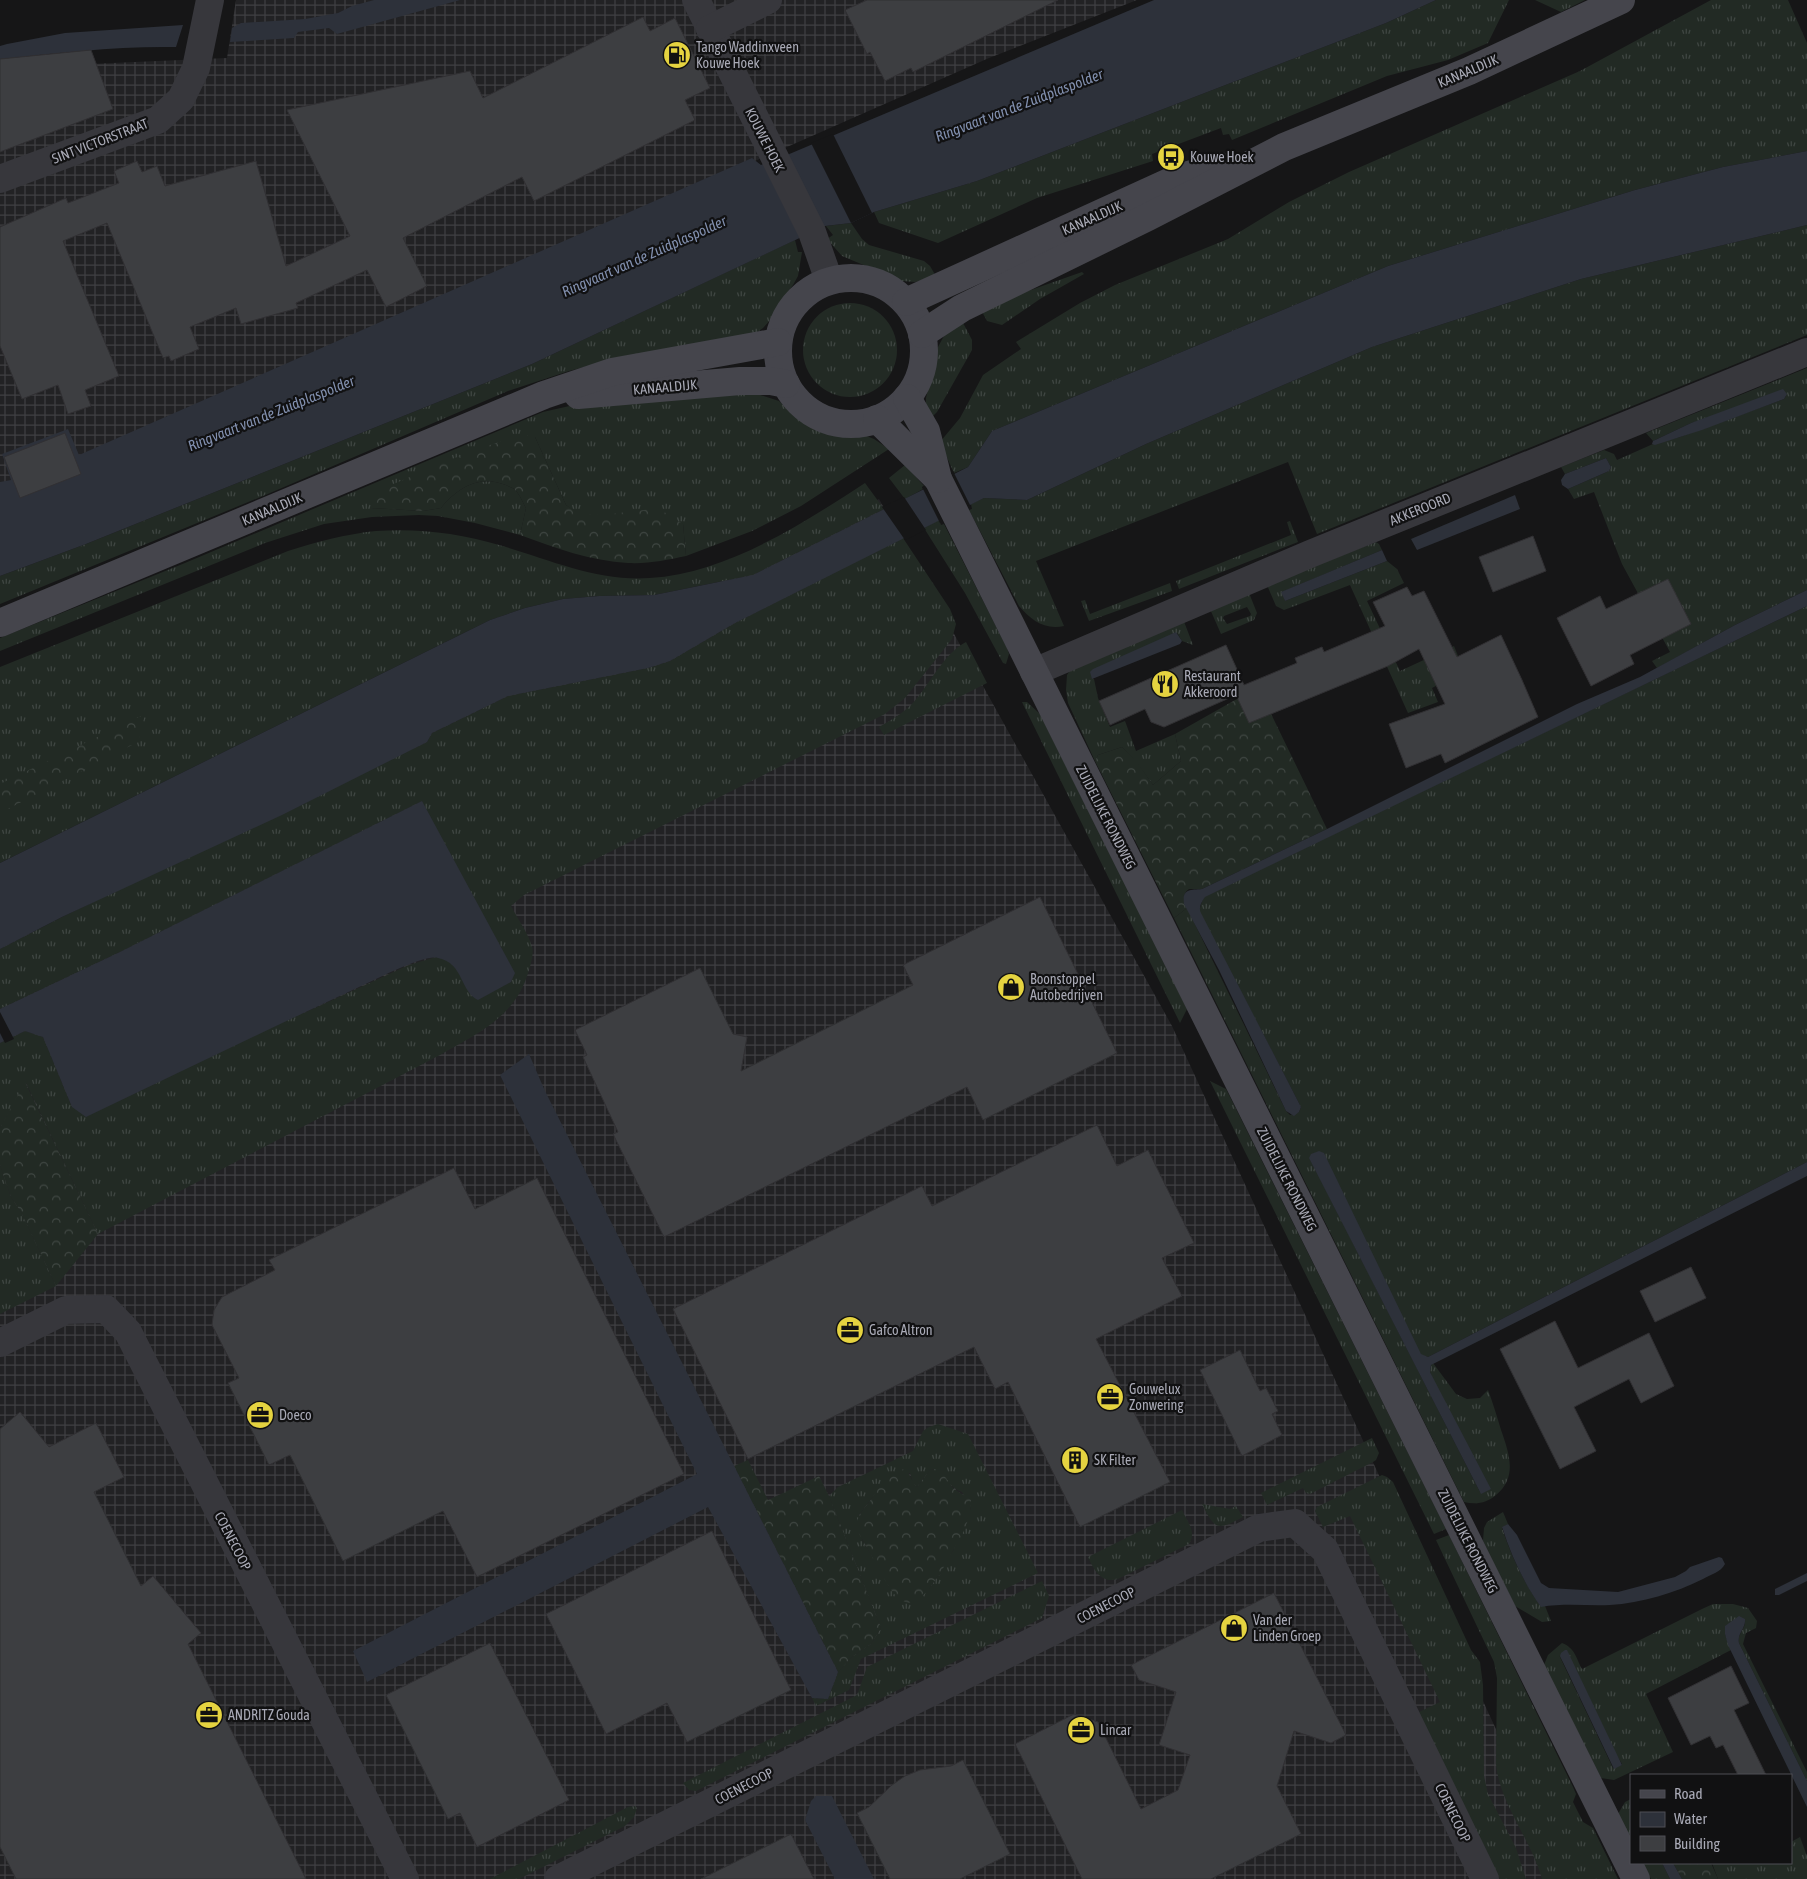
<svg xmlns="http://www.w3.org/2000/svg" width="1807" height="1879" font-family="'Asap Condensed',sans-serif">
	<defs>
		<pattern id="industrial-grid" width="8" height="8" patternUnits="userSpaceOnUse" patternTransform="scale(1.25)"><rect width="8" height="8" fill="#222224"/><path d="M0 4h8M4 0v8" fill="none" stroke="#3f3f42"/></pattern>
		<pattern id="grass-tufts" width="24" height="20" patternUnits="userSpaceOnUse" patternTransform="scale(1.25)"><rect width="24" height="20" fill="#222a24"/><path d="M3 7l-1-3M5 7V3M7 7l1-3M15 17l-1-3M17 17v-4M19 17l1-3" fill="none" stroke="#3f4642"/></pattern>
		<pattern id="forest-crowns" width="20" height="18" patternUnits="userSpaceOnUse" patternTransform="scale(1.25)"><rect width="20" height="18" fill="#222a24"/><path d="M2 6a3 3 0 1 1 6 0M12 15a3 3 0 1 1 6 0" fill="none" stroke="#3f4642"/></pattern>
	</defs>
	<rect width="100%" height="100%" fill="#161617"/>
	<!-- industrial -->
	<g fill="url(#industrial-grid)">
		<polygon points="236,0 1137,0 989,58 730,172 0,505 0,79 89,64 227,58"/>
		<polygon points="879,499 1172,1026 1565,1879 0,1879 0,946 102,903"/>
	</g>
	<!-- grass -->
	<g fill="url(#grass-tufts)" fill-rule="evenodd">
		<polygon points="1436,0 1509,0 1488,43 1448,60 1387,76 1232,140 1229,134 1223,135 1221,128 1152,154 1153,161 1037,198 938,243 879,223 874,212 977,181 1386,23"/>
		<polygon points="1535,0 1585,0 1561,12"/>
		<polygon points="1711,0 1788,0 1807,43 1807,151 1723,167 1635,190 1388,266 992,431 968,467 954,473 940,442 960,418 983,375 1021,349 1016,342 1080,303 1115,285 1228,239 1289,202 1349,172 1580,71"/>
		<polygon points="851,223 862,239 869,245 924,261 930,266 937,278 915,282 902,281 842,256 827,239 833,235 826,226"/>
		<path d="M1807,225V335L1317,534L1288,462L1036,561L1064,626C1044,630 1031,620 1019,606L969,510L972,509L971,504L984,498L1027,500L1146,444L1372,347L1581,279Z"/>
		<polygon points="795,240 798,252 802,252 798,276 793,285 782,300 772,318 763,328 746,340 603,362 569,371 508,391 263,496 0,604 0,576 86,544 532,364"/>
		<polygon points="1082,272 1084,274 1040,299 1002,325 987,321 980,308"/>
		<circle cx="850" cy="350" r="47"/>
		<polygon points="961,319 972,340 972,350 937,412 931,418 926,405 926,398 938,347 945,334"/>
		<polygon points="1807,368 1807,590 1735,625 1657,668 1652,661 1670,652 1622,564 1594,492 1574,499 1568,489 1609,471 1611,467 1606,458 1565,474 1561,467 1604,450 1614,454 1617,460 1653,444 1680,437 1784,399 1786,396 1691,423 1653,441 1646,433"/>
		<path d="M754,393L779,401L789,410L814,427L840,435H864L874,439L889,449L801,506L752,531L686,556L683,524L603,515H580L566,505L535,437L371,508L423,511L441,508C457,488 479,474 506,485C509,487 514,488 516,491C520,495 523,503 526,508L520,535L475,523L438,516L419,515L372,517L324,524L265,543L0,651V638L185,563L543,412L596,400Z"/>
		<polygon points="905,465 924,486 922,487 923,489 905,499 889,478"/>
		<path d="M865,483L884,509L753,575L654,595L599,596L563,599L525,608L490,620L0,863V667L288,551C316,542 346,534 376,531C417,528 460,533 499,545C548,559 598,582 650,578C727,573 802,524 865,483Z"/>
		<polygon points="939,520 941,525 944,524 1007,648 1009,654 1006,664 1003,663 965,593 924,528"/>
		<polygon points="1290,521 1298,542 1179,589 1176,581 1291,535 1287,522"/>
		<path d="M903,538L950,609L956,624L952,639L905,698L885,714L524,895L511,906C516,916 530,936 532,947C534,953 531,964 529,970C516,1017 478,1033 440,1055L98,1234L26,1083L0,1128V1043L25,1031L43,1037L72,1107L306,1012L409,965L436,957L447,960L457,969L472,997L422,801L122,951L0,1009V949L62,917L427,742L432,733L508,696L648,668L670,661L735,623Z"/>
		<polygon points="1376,542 1379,544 1382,550 1282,592 1285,601 1387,561 1397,569 1404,583 1367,601 1400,671 1454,646 1464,671 1432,688 1438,702 1408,713 1350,585 1284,610 1276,606 1267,585"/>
		<polygon points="1170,583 1172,591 1089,621 1081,601 1085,600 1090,614"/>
		<path d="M1249,593L1257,613L1254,620L1221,634L1210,609ZM1247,607L1251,614L1250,616L1227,624L1223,618L1224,616Z"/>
		<path d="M1807,606V1162L1428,1357L1421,1355L1309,1157L1481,1494L1430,1372L1431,1365L1433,1363L1456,1394L1467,1399L1480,1398L1488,1390C1493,1403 1497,1417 1501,1430C1509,1453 1518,1477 1496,1495C1487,1503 1476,1505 1464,1502L1174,918L1187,908L1286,1111L1290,1115L1299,1112L1301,1107L1199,911L1202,901L1205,896Z"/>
		<polygon points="1183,619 1193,645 1182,641 1177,633 1092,679 1094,679 1098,698 1110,727 1125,721 1136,751 1175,734 1181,761 1153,785 1137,763 1122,747 1098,755 1095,761 1068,703 1066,690 1067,675 1078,659"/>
		<path d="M966,642L987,683L884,735L879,727C893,719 907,711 917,698C932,680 945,653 966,642Z"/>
		<polygon points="1022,702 1027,702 1040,714 1187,1009 1180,1023"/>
		<polygon points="1210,1081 1226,1089 1446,1529 1434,1534"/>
		<polygon points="0,1165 11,1197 21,1212 56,1286 0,1314"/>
		<path d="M938,1424L968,1434L1038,1573L861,1659L849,1690L816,1706L812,1698L828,1699L838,1672L852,1657L871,1644L881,1628L829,1496L838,1487L913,1451L923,1431L929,1427ZM935,1469C943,1476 952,1489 962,1492L971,1508L953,1551L946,1560L940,1575L937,1577L929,1589L889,1587L881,1570L862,1540L859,1515L875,1494L910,1473L913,1483L917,1487L930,1470Z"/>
		<polygon points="1372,1438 1379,1453 1376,1460 1373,1462 1310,1494 1306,1493 1303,1488 1267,1505 1261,1493"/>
		<polygon points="1382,1475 1387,1477 1393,1482 1471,1650 1480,1662 1483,1685 1484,1776 1488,1794 1516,1848 1526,1879 1500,1879 1417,1713 1440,1702 1350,1516 1323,1527 1315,1511 1317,1507"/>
		<path d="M1202,1504L1230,1509L1236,1506L1243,1517C1217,1531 1215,1530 1202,1504Z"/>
		<path d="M1182,1510C1187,1521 1197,1532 1189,1544L1118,1579C1101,1584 1094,1570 1088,1557Z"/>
		<path d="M1503,1512L1508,1524L1502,1528C1511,1555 1524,1584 1541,1606H1545L1551,1621L1542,1622L1515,1606L1483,1541L1484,1528L1487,1522Z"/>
		<path d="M1449,1535L1573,1787L1576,1794L1573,1802L1583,1822L1593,1828L1618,1879H1542C1531,1839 1500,1805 1496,1764L1497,1678L1494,1662L1436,1540Z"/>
		<polygon points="1042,1581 1049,1596 1042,1618 696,1791 689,1790 683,1783 857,1695 867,1667"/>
		<path d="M1713,1604H1733L1748,1608L1757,1621L1756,1628L1746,1633L1743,1644L1807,1772V1781L1739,1643C1737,1633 1746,1629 1745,1620L1725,1634L1731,1650L1646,1694L1673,1752L1614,1780L1601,1778L1544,1665L1548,1655L1562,1643C1575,1648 1576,1658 1582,1669L1702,1609ZM1559,1655L1622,1764V1765L1613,1768Z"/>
		<polygon points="1631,1799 1631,1839 1618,1814 1625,1802"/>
		<polygon points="635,1806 637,1808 634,1817 625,1826 519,1879 490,1879 628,1807"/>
		<polygon points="1800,1837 1807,1856 1807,1879 1718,1879 1712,1863 1791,1863 1791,1842"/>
		<polygon points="1643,1863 1662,1863 1670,1879 1651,1879"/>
	</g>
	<!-- forest -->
	<g fill="url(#forest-crowns)">
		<path d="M520,434L535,437L566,505L580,514L603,515L652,509L666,513L683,524L686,556C667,560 648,564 628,563C591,561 555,548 520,535L526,508C523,503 520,495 516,491C514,488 509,487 506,485C479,474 457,488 441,508L423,511L371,508L370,494L452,459Z"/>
		<path d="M1258,687L1327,829L1202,889H1189C1182,894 1183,902 1187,908L1174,918L1095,761L1098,755L1122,747L1137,762L1153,785L1181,761L1175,734Z"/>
		<polygon points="145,714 138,742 0,813 0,784"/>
		<polygon points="25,1082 98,1234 56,1286 21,1212 11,1197 0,1165 0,1128"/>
		<polygon points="748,1460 768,1500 819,1476 829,1496 881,1628 871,1644 852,1657 838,1672 734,1466"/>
		<path d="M904,1469C911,1474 911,1481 917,1487L930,1470L935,1469C948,1475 948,1485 956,1490C961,1494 966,1496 971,1500C972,1528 950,1551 940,1575L937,1577L929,1589L918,1601L908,1603L898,1599L889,1587L857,1530C855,1513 868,1507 875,1493C878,1488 879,1484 883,1480C890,1474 897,1472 904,1469Z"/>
		<polygon points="1673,1863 1711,1863 1718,1879 1682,1879"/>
	</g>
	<!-- water -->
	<g fill="#2d313a">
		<polygon points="374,0 460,0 337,34 329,28 298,32 294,38 230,42 232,28 241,23 305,19 338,13 352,6"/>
		<polygon points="1154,0 1436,0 1386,23 977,181 874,212 851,223 825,226 532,364 86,544 0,576 0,482 11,480 2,454 68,429 79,455 752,158 761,165 787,155"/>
		<path d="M183,25L176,47C117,46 59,53 0,59V46L7,44L65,33Z"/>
		<polygon points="1807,151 1807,225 1581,279 1372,347 1146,444 1027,500 984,498 735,623 670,661 648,668 508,696 432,733 427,742 282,815 62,917 0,949 0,863 490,620 525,608 563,599 599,596 654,595 753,575 968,467 992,431 1388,266 1635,190 1723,167"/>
		<polygon points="1783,389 1787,394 1784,399 1702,430 1655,445 1652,444 1653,441 1691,423"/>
		<polygon points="1606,458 1611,467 1609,471 1568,489 1562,485 1561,480 1565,474"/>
		<polygon points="1515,495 1520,509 1417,550 1411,539"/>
		<polygon points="1382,550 1387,561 1285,601 1281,592"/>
		<path d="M1807,590V606L1205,897C1202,901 1198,908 1201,913L1301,1107L1299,1112L1294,1116L1286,1111L1219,970L1184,904C1182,889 1189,890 1202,889L1327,829L1577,704L1640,677L1735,625Z"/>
		<polygon points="1176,632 1182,641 1180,644 1092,679 1090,672 1093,669"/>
		<path d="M422,801L515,973L511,982L478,1000C460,992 464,963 438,958C424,954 373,981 357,988C266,1030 176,1074 86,1117L72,1107L43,1037L25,1031L0,1043V1009L122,951Z"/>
		<polygon points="529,1054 545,1091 838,1672 828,1699 812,1698 708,1507 367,1682 353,1651 697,1474 500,1075"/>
		<polygon points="1319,1151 1324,1153 1421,1354 1428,1357 1807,1162 1807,1176 1431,1365 1430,1372 1491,1489 1481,1494 1309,1158 1311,1154"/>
		<path d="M1508,1524L1517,1535L1541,1583L1549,1588L1618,1592L1675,1577L1686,1571L1690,1567L1719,1557L1722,1558L1725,1564C1721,1572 1710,1575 1703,1579C1675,1593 1642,1603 1610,1605C1587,1606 1564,1603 1541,1607C1524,1584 1511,1555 1502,1527Z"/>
		<polygon points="1807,1573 1807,1581 1779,1595 1775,1595 1775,1589"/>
		<path d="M1739,1616L1745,1619C1746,1629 1737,1633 1739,1643L1807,1781V1807L1728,1645L1725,1634V1626Z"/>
		<polygon points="1565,1650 1567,1650 1622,1765 1614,1769 1560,1656 1561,1653"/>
		<polygon points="816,1796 832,1796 874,1879 835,1879 805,1820 811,1801"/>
		<polygon points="1662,1863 1673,1863 1682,1879 1670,1879"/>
	</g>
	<!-- pier -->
	<g fill="#161617">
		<polygon points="833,134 872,213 851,223 811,143"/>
		<polygon points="953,471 971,507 940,523 922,487"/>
		<polygon points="904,497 926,530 905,540 882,507"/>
		<polygon points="0,1012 14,1039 5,1043 0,1033"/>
	</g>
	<!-- building -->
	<g fill="#3d3e41" stroke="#313033">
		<polygon points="867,0 1058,0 913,72 911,68 885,81 870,52 867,54 845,10"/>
		<polygon points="643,17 650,31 675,18 710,88 685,100 695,120 534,201 522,177 403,238 427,286 386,307 367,270 296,303 298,308 241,324 236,308 190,327 199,349 171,361 169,356 163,358 107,223 63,241 119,376 85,390 91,406 68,414 58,385 22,399 0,346 0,227 66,198 68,203 119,183 114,171 137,161 142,172 157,166 165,186 256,161 286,266 350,236 287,110 470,71 483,98"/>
		<polygon points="91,50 113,109 0,152 0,59"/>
		<polygon points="65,433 81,474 20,498 4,457"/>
		<polygon points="1533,536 1546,571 1493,592 1479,557"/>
		<polygon points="1668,579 1691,624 1630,655 1634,664 1591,686 1557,618 1600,596 1606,609"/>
		<polygon points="1407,587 1412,596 1424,591 1457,657 1501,635 1522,680 1538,717 1445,763 1441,754 1406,768 1389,724 1445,704 1419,649 1388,666 1249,723 1236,695 1164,727 1151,722 1145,709 1110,725 1099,701 1226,645 1244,685 1297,663 1295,658 1322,647 1324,652 1385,626 1373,602"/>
		<polygon points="1040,897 1117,1053 983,1120 967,1087 664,1237 613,1134 618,1132 583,1057 587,1055 575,1030 700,968 733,1034 747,1037 741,1071 913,985 903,965"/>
		<polygon points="1097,1125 1117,1166 1148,1150 1194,1243 1162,1258 1182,1296 1096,1339 1170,1482 1080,1527 1008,1382 995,1389 974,1347 748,1459 673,1309 922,1186 932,1206"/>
		<polygon points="454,1168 475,1209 537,1178 684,1474 477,1577 443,1511 343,1561 290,1455 269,1465 228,1383 239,1378 212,1325 214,1310 222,1297 275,1270 269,1260"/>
		<polygon points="1691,1267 1706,1298 1655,1322 1640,1291"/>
		<polygon points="1555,1321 1578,1368 1649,1333 1674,1386 1641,1403 1629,1379 1574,1407 1596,1451 1560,1469 1500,1349"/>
		<polygon points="1240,1350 1260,1391 1266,1388 1278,1411 1272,1414 1282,1435 1242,1456 1200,1370"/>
		<polygon points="20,1412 49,1447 96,1423 124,1477 94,1492 141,1586 153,1576 201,1633 188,1644 306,1879 16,1879 0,1847 0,1429"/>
		<polygon points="712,1531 791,1690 687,1742 667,1703 606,1734 546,1614"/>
		<polygon points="1274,1593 1346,1735 1331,1743 1294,1731 1277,1786 1301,1834 1211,1879 1082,1879 1015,1744 1074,1714 1098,1722 1141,1809 1178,1790 1190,1755 1159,1745 1176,1692 1139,1680 1131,1665"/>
		<polygon points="490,1643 569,1800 477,1847 460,1813 448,1819 386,1695"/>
		<polygon points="1731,1666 1749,1703 1734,1710 1766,1775 1738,1775 1723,1745 1716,1748 1710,1736 1691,1745 1668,1698"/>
		<polygon points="963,1760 1010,1854 960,1879 890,1879 857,1813 869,1807 892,1785 905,1776 920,1770 951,1766"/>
		<polygon points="791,1834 814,1879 701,1879"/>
	</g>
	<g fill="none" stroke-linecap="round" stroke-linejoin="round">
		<!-- minor -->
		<g stroke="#37373c" stroke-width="28">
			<polyline points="696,0 812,232 825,269 828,281"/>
			<polyline points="710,29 768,0"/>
			<polyline points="0,179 158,120 181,99 196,68 210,0"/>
			<polyline points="1034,672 1310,554 1807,352"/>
			<polyline points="0,1343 66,1310 106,1309 128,1332 405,1879"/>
			<polyline points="558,1879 1259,1528 1295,1523 1325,1550 1485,1879"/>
		</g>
		<!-- secondary -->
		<g stroke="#45454c" stroke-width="28">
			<circle cx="851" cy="351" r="73"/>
			<polyline points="906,302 1178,178 1220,166"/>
			<polyline points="922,334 962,308 1148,217 1284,147 1469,71 1621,0"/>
			<polyline points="578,395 740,381 771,381 786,384"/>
			<polyline points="907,398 926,431 938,479 957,517 1636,1879"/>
			<polyline points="877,419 938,479"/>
			<polyline points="0,623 544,395 612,372 778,342"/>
		</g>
	</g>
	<!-- icons -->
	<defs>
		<g id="fuel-disc" transform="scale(1.4375)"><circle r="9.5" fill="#e5d340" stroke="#111112"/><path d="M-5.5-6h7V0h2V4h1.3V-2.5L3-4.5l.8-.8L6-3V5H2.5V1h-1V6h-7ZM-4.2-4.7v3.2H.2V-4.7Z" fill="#111"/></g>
		<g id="bus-disc" transform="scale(1.4375)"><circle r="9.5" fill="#e5d340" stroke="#111112"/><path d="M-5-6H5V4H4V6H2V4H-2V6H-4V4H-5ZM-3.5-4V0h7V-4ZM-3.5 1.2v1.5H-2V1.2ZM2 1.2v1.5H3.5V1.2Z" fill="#111"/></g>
		<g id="restaurant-disc" transform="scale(1.4375)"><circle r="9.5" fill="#e5d340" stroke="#111112"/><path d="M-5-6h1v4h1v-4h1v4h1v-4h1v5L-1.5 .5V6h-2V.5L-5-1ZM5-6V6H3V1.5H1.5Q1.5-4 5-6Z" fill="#111"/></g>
		<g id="shop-disc" transform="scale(1.4375)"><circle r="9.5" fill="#e5d340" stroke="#111112"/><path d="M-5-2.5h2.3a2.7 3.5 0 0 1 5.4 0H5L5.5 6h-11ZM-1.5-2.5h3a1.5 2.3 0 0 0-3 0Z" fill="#111"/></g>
		<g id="office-disc" transform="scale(1.4375)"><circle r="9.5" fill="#e5d340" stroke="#111112"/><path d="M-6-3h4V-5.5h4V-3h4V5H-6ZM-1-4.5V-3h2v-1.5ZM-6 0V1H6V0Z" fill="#111"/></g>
		<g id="building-disc" transform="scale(1.4375)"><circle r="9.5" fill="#e5d340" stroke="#111112"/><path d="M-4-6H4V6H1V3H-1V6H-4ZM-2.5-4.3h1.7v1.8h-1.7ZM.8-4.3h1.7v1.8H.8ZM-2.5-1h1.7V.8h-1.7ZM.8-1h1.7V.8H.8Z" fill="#111"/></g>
	</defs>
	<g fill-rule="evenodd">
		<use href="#fuel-disc" x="677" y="55"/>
		<use href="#bus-disc" x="1171" y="157"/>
		<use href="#restaurant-disc" x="1165" y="684"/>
		<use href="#shop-disc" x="1011" y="987"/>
		<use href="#office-disc" x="850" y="1330"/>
		<use href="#office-disc" x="1110" y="1397"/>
		<use href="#office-disc" x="260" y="1415"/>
		<use href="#building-disc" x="1075" y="1460"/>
		<use href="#shop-disc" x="1234" y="1628"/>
		<use href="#office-disc" x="209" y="1715"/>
		<use href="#office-disc" x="1081" y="1730"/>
	</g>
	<g text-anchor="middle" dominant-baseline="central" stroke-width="4.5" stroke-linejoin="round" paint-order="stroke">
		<!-- poi labels -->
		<g font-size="14" fill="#a9aab6" stroke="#111112" text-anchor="start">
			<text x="696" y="47">Tango Waddinxveen<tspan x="696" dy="16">Kouwe Hoek</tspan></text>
			<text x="1190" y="157">Kouwe Hoek</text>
			<text x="1184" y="676">Restaurant<tspan x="1184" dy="16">Akkeroord</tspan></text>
			<text x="1030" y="979">Boonstoppel<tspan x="1030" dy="16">Autobedrijven</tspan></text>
			<text x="869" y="1330">Gafco Altron</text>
			<text x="1129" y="1389">Gouwelux<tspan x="1129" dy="16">Zonwering</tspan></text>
			<text x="279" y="1415">Doeco</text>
			<text x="1094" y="1460">SK Filter</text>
			<text x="1253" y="1620">Van der<tspan x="1253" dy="16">Linden Groep</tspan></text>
			<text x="228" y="1715">ANDRITZ Gouda</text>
			<text x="1100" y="1730">Lincar</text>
		</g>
		<!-- street labels -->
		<g font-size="14" fill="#a9aab6" stroke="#111112">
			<text transform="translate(1468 71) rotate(-23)">KANAALDIJK</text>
			<text transform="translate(765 140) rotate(63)">KOUWE HOEK</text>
			<text transform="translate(100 141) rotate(-21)">SINT VICTORSTRAAT</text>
			<text transform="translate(1092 218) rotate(-24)">KANAALDIJK</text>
			<text transform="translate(665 387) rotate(-5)">KANAALDIJK</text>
			<text transform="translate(272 509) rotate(-23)">KANAALDIJK</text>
			<text transform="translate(1420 509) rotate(-22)">AKKEROORD</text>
			<text transform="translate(1106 817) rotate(63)">ZUIDELIJKE RONDWEG</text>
			<text transform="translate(1287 1179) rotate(63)">ZUIDELIJKE RONDWEG</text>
			<text transform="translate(233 1541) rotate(63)">COENECOOP</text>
			<text transform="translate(1468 1541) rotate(63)">ZUIDELIJKE RONDWEG</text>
			<text transform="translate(1106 1605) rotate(-27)">COENECOOP</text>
			<text transform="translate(744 1786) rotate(-27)">COENECOOP</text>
			<text transform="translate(1453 1813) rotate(64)">COENECOOP</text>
		</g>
		<!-- water labels -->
		<g font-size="15" font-style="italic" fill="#8290af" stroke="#111112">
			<text transform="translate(1019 105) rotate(-21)">Ringvaart van de Zuidplaspolder</text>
			<text transform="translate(644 256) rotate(-24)">Ringvaart van de Zuidplaspolder</text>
			<text transform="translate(271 413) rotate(-22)">Ringvaart van de Zuidplaspolder</text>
		</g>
	</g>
	<!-- legend -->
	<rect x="1630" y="1774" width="162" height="90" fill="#111112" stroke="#4e4e54"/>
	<rect x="1640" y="1790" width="25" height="8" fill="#45454c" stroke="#4e4e54"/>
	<text x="1674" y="1799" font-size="15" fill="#a9aab6">Road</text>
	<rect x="1640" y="1812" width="25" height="15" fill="#2d313a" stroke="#4e4e54"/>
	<text x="1674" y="1824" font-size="15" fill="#a9aab6">Water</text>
	<rect x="1640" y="1836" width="25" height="15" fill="#3d3e41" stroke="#4e4e54"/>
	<text x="1674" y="1849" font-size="15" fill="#a9aab6">Building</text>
</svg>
